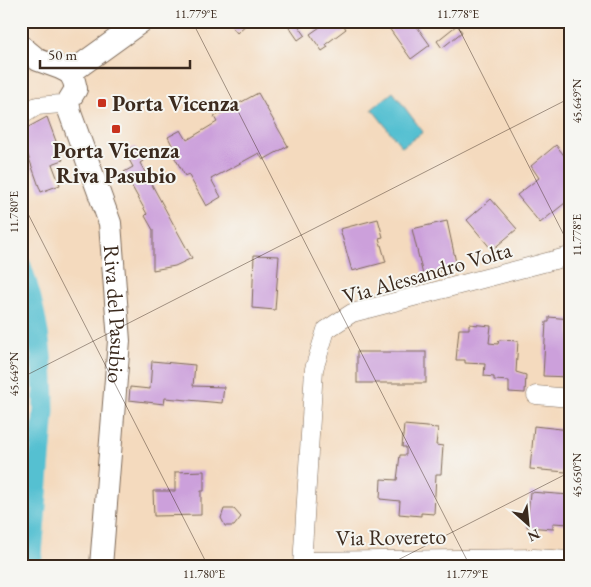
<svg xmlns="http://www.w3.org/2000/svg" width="591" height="587" font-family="'EB Garamond',serif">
	<rect width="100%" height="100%" fill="#f6f6f2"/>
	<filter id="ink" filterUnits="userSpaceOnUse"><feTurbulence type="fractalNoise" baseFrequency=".02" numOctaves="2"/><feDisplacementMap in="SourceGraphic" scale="10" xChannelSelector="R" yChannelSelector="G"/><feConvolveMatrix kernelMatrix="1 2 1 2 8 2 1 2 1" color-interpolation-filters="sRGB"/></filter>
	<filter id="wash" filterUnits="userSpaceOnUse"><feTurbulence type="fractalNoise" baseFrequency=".0096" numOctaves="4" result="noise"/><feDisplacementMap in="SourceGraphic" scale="20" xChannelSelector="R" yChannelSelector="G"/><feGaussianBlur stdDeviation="1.12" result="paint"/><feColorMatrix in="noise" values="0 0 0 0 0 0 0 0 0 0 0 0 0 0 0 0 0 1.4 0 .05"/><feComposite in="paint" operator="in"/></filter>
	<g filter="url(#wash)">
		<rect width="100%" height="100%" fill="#f4dabe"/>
		<!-- green -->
		<polygon fill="#accf77" stroke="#747c4a" points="21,340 24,412 21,450"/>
		<!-- water -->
		<polygon fill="#55c0d1" stroke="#487578" points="393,92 423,132 402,147 372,109"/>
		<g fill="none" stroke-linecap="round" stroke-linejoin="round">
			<!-- canal -->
			<path stroke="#55c0d1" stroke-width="21" d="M21,266C38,313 44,361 44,411L31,566"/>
		</g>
		<g id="blocks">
			<!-- building -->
			<g fill="#cca0db">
				<polygon points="227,21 250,21 237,33"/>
				<polygon points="285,21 295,21 305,35 298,40"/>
				<polygon points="316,21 341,21 346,29 326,44 328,47 322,51 310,34 320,27"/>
				<polygon points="384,21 413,21 430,45 411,59"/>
				<polygon points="457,25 462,32 442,48 437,41"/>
				<polygon points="21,89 29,96 21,103"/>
				<polygon points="258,93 288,146 263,160 259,153 211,179 221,197 206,206 188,174 185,176 170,149 173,147 168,137 181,130 187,140 217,122 214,117"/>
				<polygon points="47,117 63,160 52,164 60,185 41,192 21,136 21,131"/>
				<polygon points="556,145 570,163 568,176 570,199 540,223 517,195 539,178 531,166"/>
				<polygon points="135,147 143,161 140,163 192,258 175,266 153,270 153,230 145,216 147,214 124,172 133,167 125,152"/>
				<polygon points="491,199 517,229 492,250 467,220"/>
				<polygon points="378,219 383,237 379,238 386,262 352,271 340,229"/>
				<polygon points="447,221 457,267 423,275 412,229"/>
				<polygon points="254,255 279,256 275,310 252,308"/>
				<polygon points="549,317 570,319 570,377 543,376 546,322 549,322"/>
				<polygon points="469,324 491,326 489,343 498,344 499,340 518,341 516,372 526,375 525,393 509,392 509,381 494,380 494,377 484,376 485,364 465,363 465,360 456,360 459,329 469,329"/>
				<rect x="357" y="352" width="69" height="31"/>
				<polygon points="152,361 195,365 193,386 224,387 222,403 165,398 164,404 129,400 130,387 150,389"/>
				<polygon points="404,425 438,428 436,445 443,446 441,474 436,474 434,514 421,513 421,516 399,514 400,501 380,499 381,479 397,480 400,455 406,455 406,447 402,447"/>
				<polygon points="534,426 570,430 566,472 530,469"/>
				<polygon points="204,471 204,491 201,491 201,515 154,516 153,491 175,491 175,472"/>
				<polygon points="530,492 570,495 570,524 553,523 553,529 527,527"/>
				<polygon points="224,509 234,509 241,517 234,526 225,526 221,518"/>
			</g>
		</g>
	</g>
	<g filter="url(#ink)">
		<use href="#blocks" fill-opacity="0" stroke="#7c6856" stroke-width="1"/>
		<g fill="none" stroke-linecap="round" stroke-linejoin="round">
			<!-- minor casing -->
			<g stroke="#7c6856" stroke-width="19">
				<g id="minor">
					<polyline points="21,116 37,106 61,104 68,102"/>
					<polyline points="536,395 570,398"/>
					<polyline points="303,561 534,558 570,560"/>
					<polyline points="302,566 314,369 326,330 352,313 570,256"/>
				</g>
			</g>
			<!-- tertiary casing -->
			<g stroke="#7c6856" stroke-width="24">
				<g id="tertiary">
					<polyline points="21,46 38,60 60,68 70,73"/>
					<path id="s1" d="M70,73L74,81L76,89L68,102L70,113L110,223L119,341L101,566"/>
					<polyline points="70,73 142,21"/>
				</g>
			</g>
			<!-- minor -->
			<use href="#minor" stroke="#fff" stroke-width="18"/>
			<!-- tertiary -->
			<use href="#tertiary" stroke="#fff" stroke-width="22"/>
		</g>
	</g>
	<!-- ticks -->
	<path fill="none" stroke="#3b2a1e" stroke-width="1" stroke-opacity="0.45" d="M192,21L470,566M455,21L570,247M21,200L208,566M21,378L570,98M386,566L570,472"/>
	<!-- markers -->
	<g fill="#c8321e" stroke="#f6f6f2" stroke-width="2">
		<rect x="97" y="98" width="10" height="10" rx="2.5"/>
		<rect x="111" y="124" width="10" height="10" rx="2.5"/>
	</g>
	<g text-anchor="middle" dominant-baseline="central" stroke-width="4" stroke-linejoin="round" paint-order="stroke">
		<!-- poi labels -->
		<g font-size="22" font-weight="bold" fill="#3b2a1e" stroke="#f6f6f2" text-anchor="start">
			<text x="112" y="103">Porta Vicenza</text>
			<text x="116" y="150" text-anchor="middle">Porta Vicenza<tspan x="116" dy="25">Riva Pasubio</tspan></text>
		</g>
		<!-- street labels -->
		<g font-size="22" fill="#3b2a1e" stroke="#f6f6f2">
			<text transform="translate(427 273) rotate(-16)">Via Alessandro Volta</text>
			<text stroke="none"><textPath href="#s1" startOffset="252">Riva del Pasubio</textPath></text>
			<text transform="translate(391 537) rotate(-1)">Via Rovereto</text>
		</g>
	</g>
	<!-- margin -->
	<rect width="591" height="587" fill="none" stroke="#f6f6f2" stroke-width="55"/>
	<!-- north arrow -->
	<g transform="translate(528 524) rotate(153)" stroke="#f6f6f2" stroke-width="4" paint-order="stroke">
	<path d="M0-4L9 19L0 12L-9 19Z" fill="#3b2a1e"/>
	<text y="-8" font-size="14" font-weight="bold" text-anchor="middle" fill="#3b2a1e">N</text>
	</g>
	<!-- scale -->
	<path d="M40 60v8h150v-8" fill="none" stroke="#3b2a1e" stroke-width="2.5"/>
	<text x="48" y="60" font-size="15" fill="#3b2a1e" stroke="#f6f6f2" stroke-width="4" paint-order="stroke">50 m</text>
	<rect x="28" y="28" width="536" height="532" fill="none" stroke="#3b2a1e" stroke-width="2"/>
	<g font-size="12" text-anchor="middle" fill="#3b2a1e">
		<text x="196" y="18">11.779°E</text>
		<text x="458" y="18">11.778°E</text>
		<text transform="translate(577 101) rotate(-90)" y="4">45.649°N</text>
		<text transform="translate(14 212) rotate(-90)" y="4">11.780°E</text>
		<text transform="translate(577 235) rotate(-90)" y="4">11.778°E</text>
		<text transform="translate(14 374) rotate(-90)" y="4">45.649°N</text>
		<text transform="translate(577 475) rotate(-90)" y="4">45.650°N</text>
		<text x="204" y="578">11.780°E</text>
		<text x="467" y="578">11.779°E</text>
	</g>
</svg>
